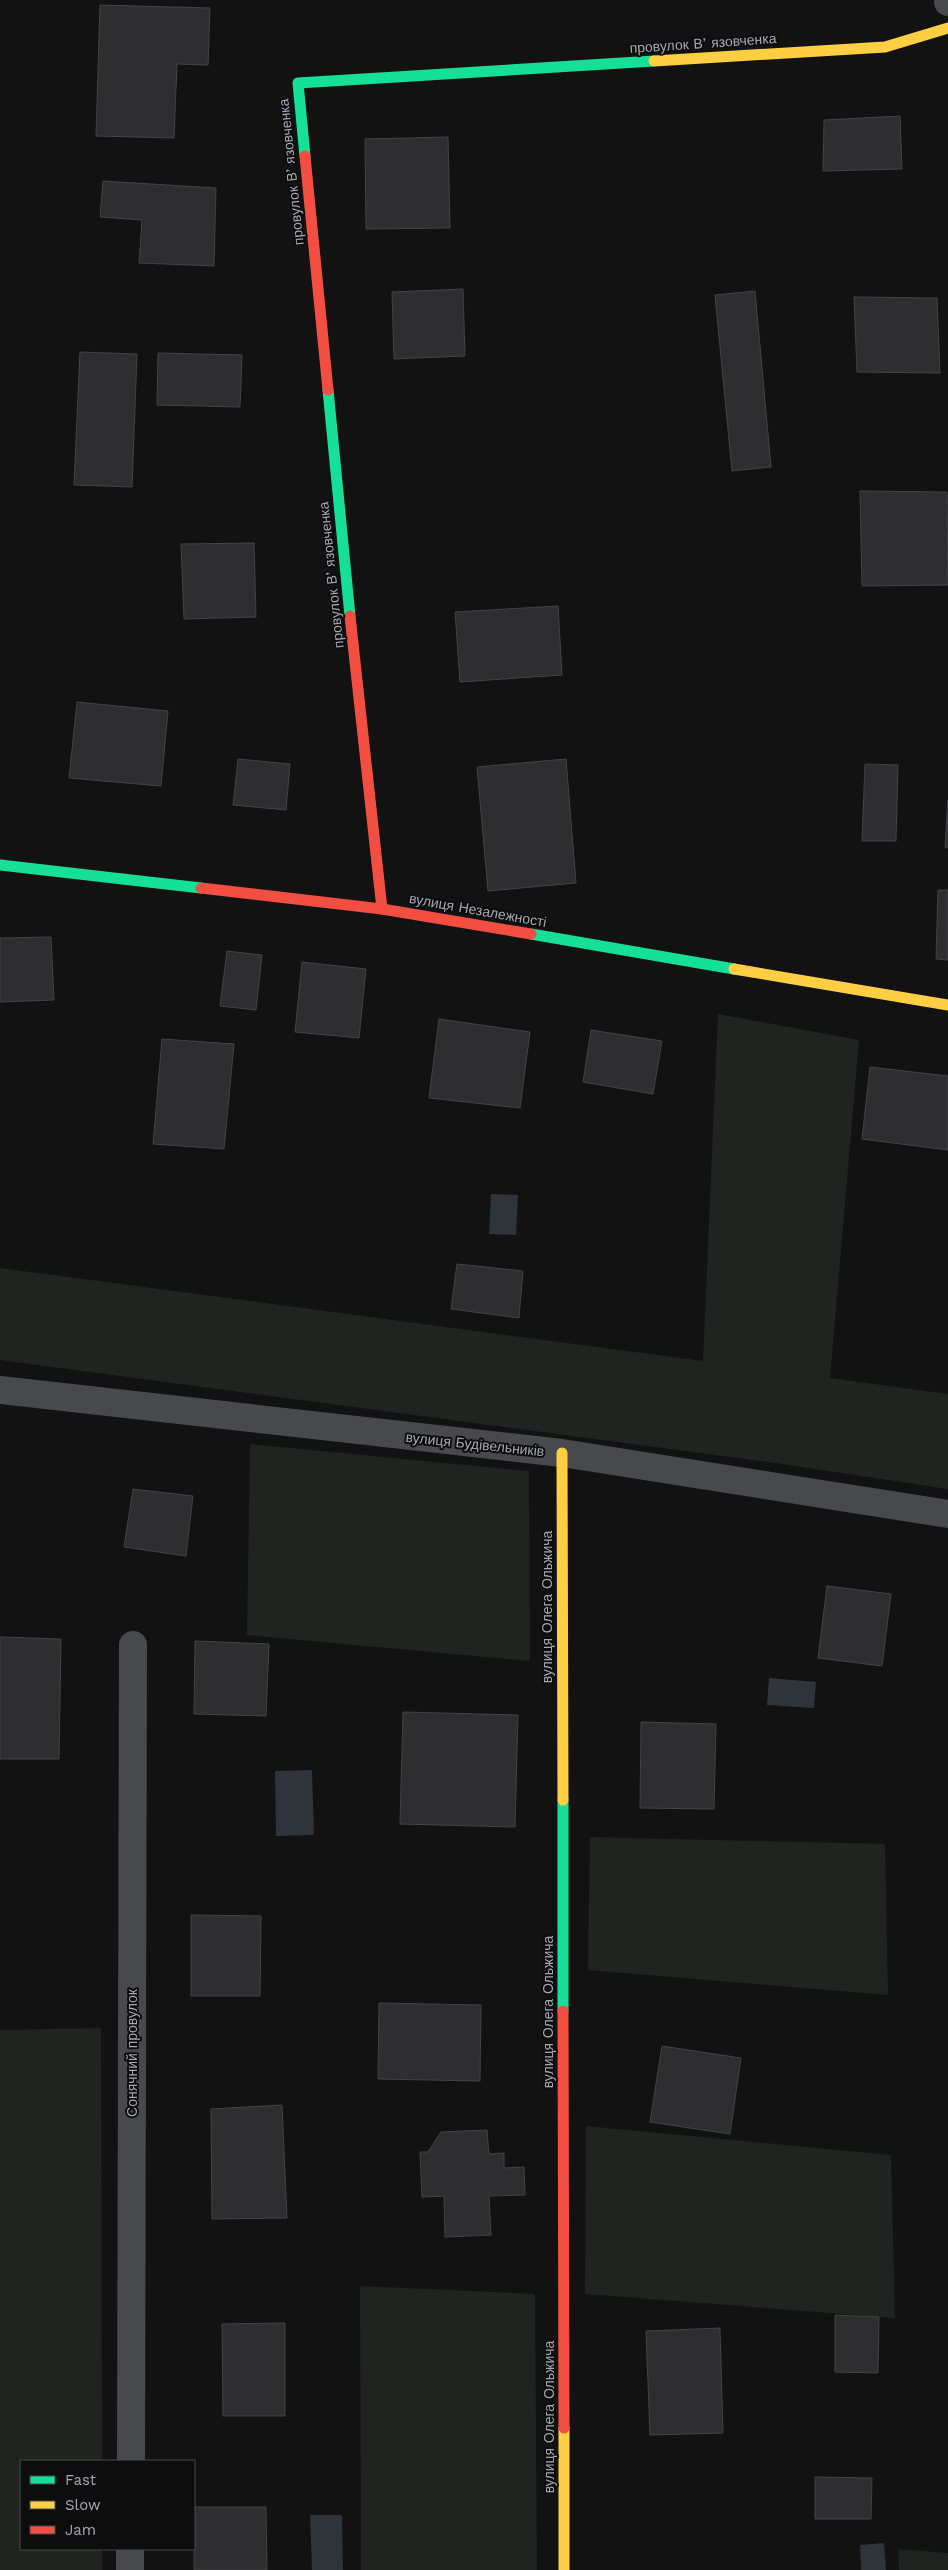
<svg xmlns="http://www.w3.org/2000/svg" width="948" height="2570" font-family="'Work Sans',sans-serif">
	<rect width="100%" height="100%" fill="#121213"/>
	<!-- green -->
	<g fill="#1f2420">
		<polygon points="718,1014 859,1040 830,1378 948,1394 948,1489 775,1463 0,1360 0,1268 703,1361"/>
		<polygon points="250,1444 529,1471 530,1661 247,1635"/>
		<polygon points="590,1837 885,1844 888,1995 588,1970"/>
		<polygon points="101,2028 102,2461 21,2461 21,2549 102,2549 102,2570 0,2570 0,2030"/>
		<polygon points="586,2126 891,2155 895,2318 585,2294"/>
		<polygon points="360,2286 535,2294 537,2570 361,2570"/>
		<polygon points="898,2549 948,2553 948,2570 899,2570"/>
	</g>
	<!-- water -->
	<g fill="#2e343a">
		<polygon points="491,1194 518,1195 516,1235 489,1234"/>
		<polygon points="769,1678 816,1682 814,1708 767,1705"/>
		<polygon points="312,1770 314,1835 276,1836 275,1771"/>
		<polygon points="310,2515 342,2515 343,2570 312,2570"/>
		<polygon points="884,2543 886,2570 861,2570 860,2545"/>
	</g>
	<!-- building -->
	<g fill="#2e2e30" stroke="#424346">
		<polygon points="100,5 210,8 208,65 177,64 174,138 96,136"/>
		<polygon points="900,116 902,169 823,171 824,120"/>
		<polygon points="448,137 450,228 366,229 365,139"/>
		<polygon points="103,181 216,188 214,266 139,263 142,220 100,217"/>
		<polygon points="463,289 465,356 394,359 392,292"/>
		<polygon points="755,291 771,467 732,471 715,295"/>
		<polygon points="854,297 937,298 940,373 857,372"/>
		<polygon points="80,352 137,354 132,487 74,485"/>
		<polygon points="158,353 242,355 240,407 157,405"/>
		<polygon points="860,491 947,492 948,585 862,586"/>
		<polygon points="254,543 256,617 184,619 181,544"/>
		<polygon points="558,606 562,675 460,682 455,612"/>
		<polygon points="77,702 168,711 161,786 69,778"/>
		<polygon points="238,759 290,764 286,810 233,805"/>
		<polygon points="566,759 576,883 488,891 477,767"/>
		<polygon points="865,764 898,765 896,841 862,841"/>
		<polygon points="948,800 948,848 945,847"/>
		<polygon points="938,890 948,890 948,960 936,959"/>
		<polygon points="51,937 54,1000 0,1002 0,938"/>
		<polygon points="227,951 262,955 256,1010 220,1006"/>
		<polygon points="302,962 366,969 359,1038 295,1032"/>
		<polygon points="439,1019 530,1032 520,1108 429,1098"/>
		<polygon points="591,1030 662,1041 653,1094 583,1082"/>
		<polygon points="162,1039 234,1044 224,1149 153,1144"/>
		<polygon points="870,1067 948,1076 948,1150 862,1139"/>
		<polygon points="457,1264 523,1271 519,1318 451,1309"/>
		<polygon points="133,1489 193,1496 186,1556 124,1547"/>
		<polygon points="827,1586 891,1594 882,1666 818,1658"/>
		<polygon points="0,1637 61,1639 59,1759 0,1759"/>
		<polygon points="195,1641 269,1644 266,1716 194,1714"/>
		<polygon points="403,1712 518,1715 515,1827 400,1824"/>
		<polygon points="641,1722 716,1724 714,1809 640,1808"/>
		<polygon points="191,1915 261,1916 260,1996 191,1996"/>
		<polygon points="379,2003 481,2005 480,2081 378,2079"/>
		<polygon points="662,2046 741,2058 730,2134 650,2122"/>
		<polygon points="282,2105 287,2218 212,2219 211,2109"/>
		<polygon points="487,2130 489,2154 504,2153 504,2168 524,2167 525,2195 489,2196 491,2235 445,2237 444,2196 422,2197 420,2152 428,2152 441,2132"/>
		<polygon points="835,2315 879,2317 878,2373 835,2372"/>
		<polygon points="285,2323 285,2416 223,2416 222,2324"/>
		<polygon points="720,2328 723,2433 650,2435 646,2331"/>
		<polygon points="815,2477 872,2478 871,2519 815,2519"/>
		<polygon points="194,2507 266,2507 267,2570 194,2570"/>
	</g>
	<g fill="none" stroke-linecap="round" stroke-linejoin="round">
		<!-- street -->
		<g stroke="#48494c" stroke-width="28">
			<polyline points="948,0 948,2"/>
			<polyline points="0,1390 562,1453 948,1514"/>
			<polyline points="131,2461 133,1645"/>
			<polyline points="130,2570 130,2549"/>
		</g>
		<!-- fast -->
		<g stroke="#16e098" stroke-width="11">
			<polyline points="305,156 298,83 654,61"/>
			<polyline points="328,390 350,616"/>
			<polyline points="0,865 201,888"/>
			<polyline points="531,934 734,969"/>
			<polyline points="563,1800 563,2011"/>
		</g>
		<!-- slow -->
		<g stroke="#ffcf43" stroke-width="11">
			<polyline points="654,61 885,47 948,28"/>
			<polyline points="734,969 948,1005"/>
			<polyline points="562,1453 563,1800"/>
			<polyline points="564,2428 564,2570"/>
		</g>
		<!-- jam -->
		<g stroke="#f24e42" stroke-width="11">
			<polyline points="305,156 328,390"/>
			<polyline points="350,616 382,909"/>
			<polyline points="201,888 382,909 531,934"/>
			<polyline points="563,2011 564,2428"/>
		</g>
	</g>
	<g text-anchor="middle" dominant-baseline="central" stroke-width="4" stroke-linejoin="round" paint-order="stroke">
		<!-- street labels -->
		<g font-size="14" fill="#a5a8b2" stroke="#0d0d0e">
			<text transform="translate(703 43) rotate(-4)">провулок Вʼязовченка</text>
			<text transform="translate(291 172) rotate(-96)">провулок Вʼязовченка</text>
			<text transform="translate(331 575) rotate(-96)">провулок Вʼязовченка</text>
			<text transform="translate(478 910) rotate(10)">вулиця Незалежності</text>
			<text transform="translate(475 1444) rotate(6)">вулиця Будівельників</text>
			<text transform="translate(547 1607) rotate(-90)">вулиця Олега Ольжича</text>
			<text transform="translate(548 2012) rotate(-90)">вулиця Олега Ольжича</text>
			<text transform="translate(132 2053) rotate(-90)">Сонячний провулок</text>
			<text transform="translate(549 2417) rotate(-90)">вулиця Олега Ольжича</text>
		</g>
	</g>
	<!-- legend -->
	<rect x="20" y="2460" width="175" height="90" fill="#0d0d0e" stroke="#4a4b50"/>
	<rect x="30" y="2476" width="25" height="8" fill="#16e098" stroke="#4a4b50"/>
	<text x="65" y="2485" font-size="15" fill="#a5a8b2">Fast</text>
	<rect x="30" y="2501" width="25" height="8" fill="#ffcf43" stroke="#4a4b50"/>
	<text x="65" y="2510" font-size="15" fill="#a5a8b2">Slow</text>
	<rect x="30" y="2526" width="25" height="8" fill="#f24e42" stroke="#4a4b50"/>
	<text x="65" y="2535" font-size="15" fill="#a5a8b2">Jam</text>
</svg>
